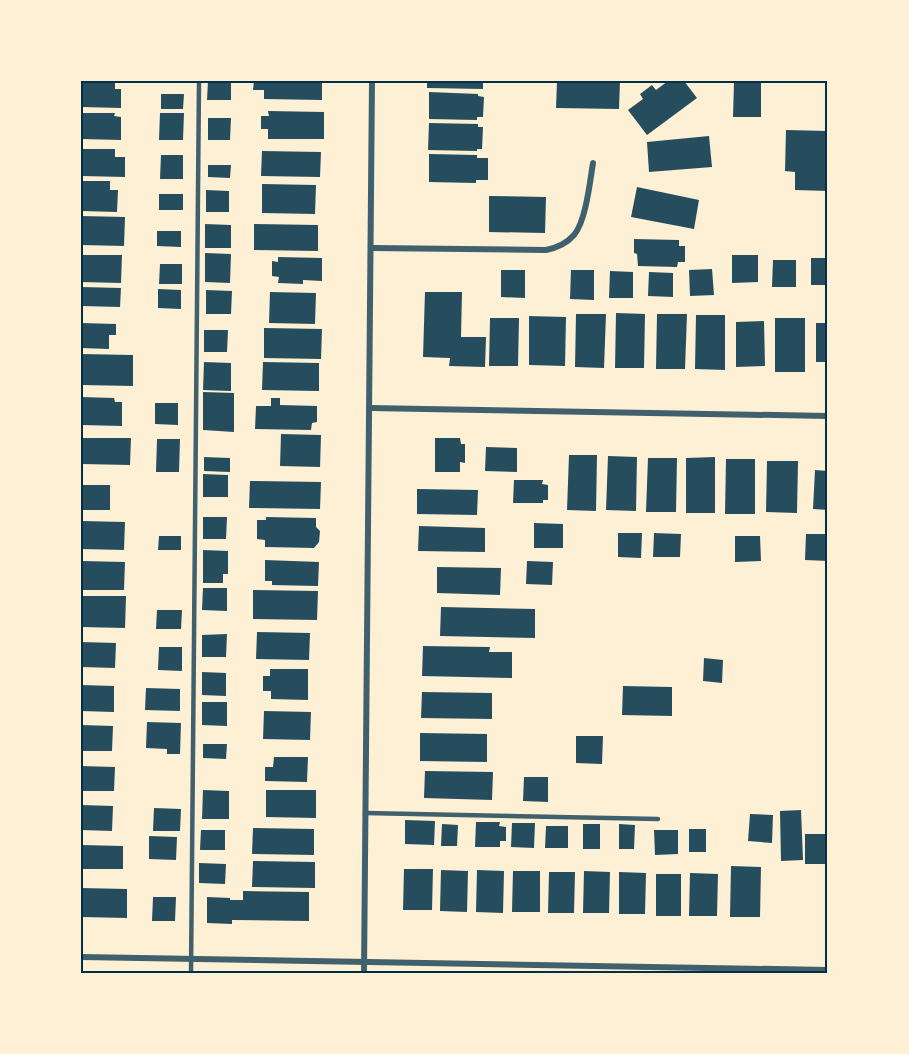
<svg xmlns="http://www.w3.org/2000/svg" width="909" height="1054" font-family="Lato,sans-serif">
	<rect width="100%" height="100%" fill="#fdf0d5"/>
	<!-- building -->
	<g fill="#264d5e">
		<polygon points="81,81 115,82 115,89 121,89 121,108 81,107"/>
		<polygon points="208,81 231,81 231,100 207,100"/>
		<polygon points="254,81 322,81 322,100 264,99 264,90 253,90"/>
		<polygon points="427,81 483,81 483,89 427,88"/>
		<polygon points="557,81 620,81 619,109 556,108"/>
		<polygon points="668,81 684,81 697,98 647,135 628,110 643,99 640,94 652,85 656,90"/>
		<polygon points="734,82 761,83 761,117 733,117"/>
		<polygon points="429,92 478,94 478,96 484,97 483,117 477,117 477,120 429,119"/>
		<polygon points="161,94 184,94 183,109 161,109"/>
		<polygon points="268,111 324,112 324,139 268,139 268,129 261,129 261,116 269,116"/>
		<polygon points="81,113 115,113 114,116 121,117 121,140 81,139"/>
		<polygon points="160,113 184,113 183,140 159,140"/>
		<polygon points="208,118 231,118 230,140 208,140"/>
		<polygon points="429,123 478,124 478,127 483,127 482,149 477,149 477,151 428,150"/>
		<polygon points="786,130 828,131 828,191 795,190 795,172 785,171"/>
		<polygon points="709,136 712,167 649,172 647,142"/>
		<polygon points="81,149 115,149 115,157 125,157 125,177 81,176"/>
		<polygon points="262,151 321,152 320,177 261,176"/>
		<polygon points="429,154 477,155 477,158 488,158 488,180 476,180 476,183 429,182"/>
		<polygon points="161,155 183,155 183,179 160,179"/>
		<polygon points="208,165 231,165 230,178 208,177"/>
		<polygon points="81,181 110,181 110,190 118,190 117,212 81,211"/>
		<polygon points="262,184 316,185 315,214 262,213"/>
		<polygon points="637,187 699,200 694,229 631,217"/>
		<polygon points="206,190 229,191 229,212 206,212"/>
		<rect x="159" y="194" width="24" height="16"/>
		<polygon points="489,196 546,197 545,233 489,232"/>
		<polygon points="81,216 125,217 124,246 81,245"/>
		<polygon points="205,224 231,225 231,248 205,248"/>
		<polygon points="254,224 318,225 318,251 254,250"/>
		<polygon points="157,231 181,231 181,247 157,246"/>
		<polygon points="634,239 679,240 679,246 685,246 685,262 678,262 677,267 638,266 637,254 634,253"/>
		<polygon points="205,253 231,254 230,283 205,282"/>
		<polygon points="81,255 122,255 121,283 81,282"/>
		<polygon points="732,255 758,255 758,282 732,283"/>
		<polygon points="278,257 322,258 322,281 303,280 303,284 278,283 279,277 272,276 272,261 278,262"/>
		<rect x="811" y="258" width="17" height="27"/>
		<polygon points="773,260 796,260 796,287 772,287"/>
		<polygon points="160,264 182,264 182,284 159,284"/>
		<polygon points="712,269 714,295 690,296 689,270"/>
		<polygon points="501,270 525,270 525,298 501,297"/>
		<polygon points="571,270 594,270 594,300 570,299"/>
		<polygon points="610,271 633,272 633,298 609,298"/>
		<polygon points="649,272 673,273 673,297 648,296"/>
		<polygon points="81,287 121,288 120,307 81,306"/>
		<polygon points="158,289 181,290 181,309 158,308"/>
		<polygon points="206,290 232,291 231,314 206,314"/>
		<polygon points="270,292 316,293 315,324 269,323"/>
		<polygon points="425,292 462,292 461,337 486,337 485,367 449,366 450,358 423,357"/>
		<polygon points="616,313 645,314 644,368 615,368"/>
		<polygon points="576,314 606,314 604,368 575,367"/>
		<polygon points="657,314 687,314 685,369 656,369"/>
		<polygon points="696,315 725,315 725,370 695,369"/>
		<polygon points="529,316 566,317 565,366 529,365"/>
		<polygon points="490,318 519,318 518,366 489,366"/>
		<rect x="775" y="318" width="30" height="54"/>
		<polygon points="764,321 765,366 736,367 736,322"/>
		<polygon points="81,323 116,324 116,335 109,335 109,349 81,348"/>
		<rect x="816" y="323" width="12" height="39"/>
		<polygon points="264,328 322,329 321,359 264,358"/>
		<polygon points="204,330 228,330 227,352 204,352"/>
		<polygon points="81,354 133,355 133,386 81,385"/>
		<polygon points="204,362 231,363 231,391 203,390"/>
		<polygon points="263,362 319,363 319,391 262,390"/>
		<polygon points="203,392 234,393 234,432 203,430"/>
		<polygon points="81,397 114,398 115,402 122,402 122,426 81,425"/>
		<polygon points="271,398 280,398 280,405 317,406 317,422 312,423 311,430 255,429 256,406 271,406"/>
		<polygon points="155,403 178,403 178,425 155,424"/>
		<polygon points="281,434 321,435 320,467 280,466"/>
		<polygon points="81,438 131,438 130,465 81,464"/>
		<polygon points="435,438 460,438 461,444 465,444 465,463 460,462 460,472 435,472"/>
		<polygon points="157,439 180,439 179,472 156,472"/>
		<polygon points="486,447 517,448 517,472 485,471"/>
		<polygon points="569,455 597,455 596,511 567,510"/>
		<polygon points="608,456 637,457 636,511 606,510"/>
		<polygon points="204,457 230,458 230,472 204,471"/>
		<polygon points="715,457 715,513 686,513 686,458"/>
		<polygon points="648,458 677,458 676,512 646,512"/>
		<polygon points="726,459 755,459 755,514 725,514"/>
		<polygon points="767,461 798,461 797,513 766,512"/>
		<polygon points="815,470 828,471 828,510 813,509"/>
		<polygon points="203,474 228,475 228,497 203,497"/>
		<polygon points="514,480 543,480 542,484 548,485 548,500 543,500 543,503 513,503"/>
		<polygon points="250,481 321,482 320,509 249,508"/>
		<rect x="81" y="485" width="29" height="25"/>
		<polygon points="417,489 478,490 477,515 417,514"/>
		<polygon points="203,517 227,517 226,539 203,539"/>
		<polygon points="266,517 316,518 316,527 320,531 319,542 314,548 265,547 265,540 257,539 257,520 266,520"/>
		<polygon points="81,521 125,522 124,550 81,549"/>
		<polygon points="534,523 563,524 563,548 534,548"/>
		<polygon points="419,526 485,528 485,552 418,551"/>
		<polygon points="618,533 642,533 641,558 618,557"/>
		<polygon points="654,533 681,534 680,557 653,557"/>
		<polygon points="806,534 828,534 828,561 805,560"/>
		<polygon points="159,536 181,536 181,550 158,550"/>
		<polygon points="735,536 760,536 761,561 735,562"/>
		<polygon points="203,550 228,551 228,574 223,574 223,583 203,583"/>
		<polygon points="265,560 319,562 318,586 272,585 272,581 265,581"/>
		<polygon points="81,561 125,562 124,590 81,590"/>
		<polygon points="527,561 553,562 552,585 526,584"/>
		<polygon points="437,567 501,568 500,595 437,593"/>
		<polygon points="203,588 227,588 227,611 202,610"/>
		<polygon points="253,590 318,591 317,620 253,619"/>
		<polygon points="81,596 126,596 125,628 81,627"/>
		<polygon points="441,607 535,609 535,638 440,636"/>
		<polygon points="157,610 182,610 181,629 156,629"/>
		<polygon points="257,632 310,633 309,660 256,659"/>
		<polygon points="227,634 226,657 202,657 202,635"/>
		<polygon points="81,642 116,643 115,668 81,667"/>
		<polygon points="423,646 490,647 489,652 512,652 512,678 422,676"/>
		<polygon points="159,647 182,647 182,671 158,670"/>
		<polygon points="704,658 723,660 722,683 703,681"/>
		<polygon points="270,669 308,669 308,700 271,699 271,691 263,691 263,676 270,676"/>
		<polygon points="202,672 226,673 226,696 202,695"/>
		<polygon points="81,685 114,686 114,712 81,711"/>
		<polygon points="623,686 672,687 672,716 622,715"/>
		<polygon points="146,688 180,689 180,711 145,710"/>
		<polygon points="422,692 492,693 492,719 421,718"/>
		<polygon points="202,702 227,702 227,726 202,725"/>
		<polygon points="264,711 311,712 310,740 263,739"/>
		<polygon points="147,722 181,723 180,754 167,754 167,749 146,748"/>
		<polygon points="81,725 113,726 112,751 81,751"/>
		<polygon points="420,733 487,734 487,762 420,761"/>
		<polygon points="576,736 603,736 602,764 576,763"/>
		<polygon points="203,744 227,744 226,759 203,758"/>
		<polygon points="274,757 308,757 307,782 265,781 265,767 273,767"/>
		<polygon points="81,766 115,767 114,791 81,791"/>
		<polygon points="425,771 493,772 492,800 424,798"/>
		<polygon points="524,777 548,777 548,802 523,801"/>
		<polygon points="203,790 229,791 229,819 202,819"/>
		<polygon points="266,790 316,790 316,818 266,817"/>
		<polygon points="81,805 113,806 112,831 81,830"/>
		<polygon points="154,808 181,809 180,831 153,831"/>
		<polygon points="801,810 803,860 781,861 780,811"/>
		<polygon points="750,814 773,815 772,843 748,841"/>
		<polygon points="405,820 435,821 434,845 405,844"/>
		<polygon points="476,822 500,822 499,826 506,827 506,841 500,841 500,847 475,847"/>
		<polygon points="512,823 535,823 534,848 511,847"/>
		<polygon points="442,824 458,825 457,846 441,846"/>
		<rect x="583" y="824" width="17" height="25"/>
		<polygon points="619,824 635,825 634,849 619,849"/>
		<polygon points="546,826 568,826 568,848 545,848"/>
		<polygon points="253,828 314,829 314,855 252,854"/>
		<rect x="689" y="829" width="17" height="23"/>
		<polygon points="201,830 225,830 225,850 200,850"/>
		<polygon points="654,830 678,830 678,854 655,855"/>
		<rect x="805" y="834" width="22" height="30"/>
		<polygon points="149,836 177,837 176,860 149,859"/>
		<polygon points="81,845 123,846 123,869 81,869"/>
		<polygon points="253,861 315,862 315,888 252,887"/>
		<polygon points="199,863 226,864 225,884 199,883"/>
		<polygon points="731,866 761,867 760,917 730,917"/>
		<polygon points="404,869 433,869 432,910 403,910"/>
		<polygon points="441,870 468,871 467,912 440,911"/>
		<polygon points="477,870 504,871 503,913 476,912"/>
		<polygon points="513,871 540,871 540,912 512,912"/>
		<polygon points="584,871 610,872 609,913 583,913"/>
		<polygon points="549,872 575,872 574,913 548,913"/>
		<polygon points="619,872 646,873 645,914 619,914"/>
		<polygon points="690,873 718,874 717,916 689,916"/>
		<rect x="656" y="874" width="25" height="42"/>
		<polygon points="81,888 127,889 127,918 81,917"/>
		<polygon points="243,891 309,892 309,921 232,920 232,924 207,923 207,897 230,898 230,900 243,900"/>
		<polygon points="153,897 176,897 175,921 152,921"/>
	</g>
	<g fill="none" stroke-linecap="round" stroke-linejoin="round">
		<!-- service -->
		<g stroke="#3f606c" stroke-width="4.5">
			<polyline points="365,813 658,819"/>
			<polyline points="191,973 199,81"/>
		</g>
		<!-- minor -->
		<g stroke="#3f606c" stroke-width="6">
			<path d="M371,248L546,250C556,248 567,243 574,235C586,221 590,181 593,163"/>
			<polyline points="369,408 828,416"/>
			<polyline points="81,957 828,970"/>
			<polyline points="364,973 372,81"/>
		</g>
	</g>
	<!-- border -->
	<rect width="909" height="1054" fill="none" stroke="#fdf0d5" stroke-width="165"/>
	<rect x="82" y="82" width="744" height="890" fill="none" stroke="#003049" stroke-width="2"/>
</svg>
